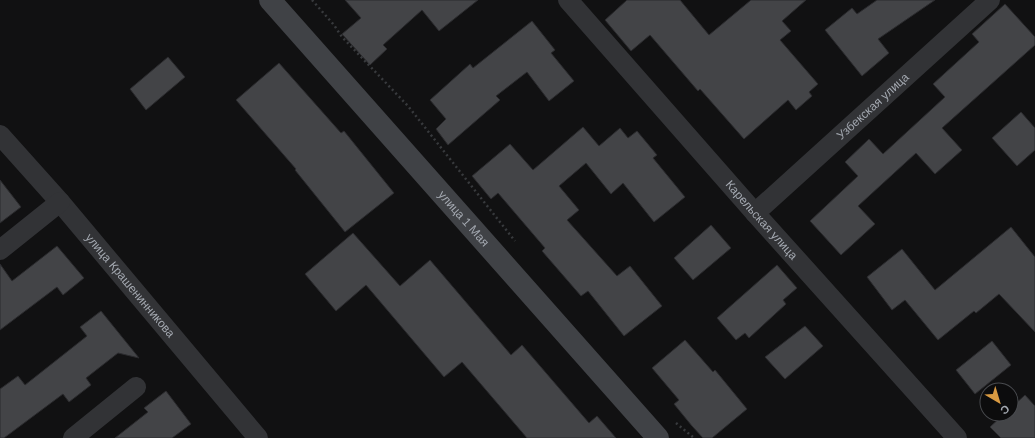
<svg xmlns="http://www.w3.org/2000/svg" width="1035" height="438" font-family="Helvetica,sans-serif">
	<rect width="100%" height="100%" fill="#111112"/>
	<!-- building -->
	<g fill="#434447" stroke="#2b2b2e">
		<polygon points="345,0 478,0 439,31 422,10 383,45 387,49 370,65 342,34 361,18"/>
		<polygon points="627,0 680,0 709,35 751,0 806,0 782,21 791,31 780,40 818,84 809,92 812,96 796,110 788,100 744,139 700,89 698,91 650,35 631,51 605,20"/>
		<polygon points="877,0 935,0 878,39 889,53 862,76 825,30 852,8 857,14"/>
		<polygon points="1005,4 1035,37 1035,45 942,128 962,150 935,174 916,153 858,206 875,224 841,255 810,221 858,176 845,162 869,139 883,154 945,97 933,84 979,42 972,34"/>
		<polygon points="532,21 555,50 551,53 574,81 549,101 527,72 496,96 500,100 448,145 436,129 446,119 430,100 470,64 473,68"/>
		<polygon points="168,57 185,77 146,110 130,89"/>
		<polygon points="279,63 341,133 344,131 394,193 345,232 295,170 296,169 236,100"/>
		<polygon points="1021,112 1035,128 1035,150 1017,166 992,138"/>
		<polygon points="583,127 599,146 620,128 628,138 637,131 657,155 653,158 685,197 654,222 623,183 611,194 586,163 559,186 579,210 567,220 617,276 630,266 662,306 624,336 588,291 581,296 542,251 545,248 498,193 491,199 472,176 510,144 533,170"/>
		<polygon points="0,180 21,207 0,223"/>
		<polygon points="711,225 731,248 693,280 674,258"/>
		<polygon points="1011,227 1035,257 1035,332 999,294 976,313 974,311 938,340 905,300 892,310 867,277 902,249 935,290"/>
		<polygon points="353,233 400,286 430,260 511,355 522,345 589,423 597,416 616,438 527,438 462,362 444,377 366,285 336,311 305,274"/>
		<polygon points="57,246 84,278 63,295 57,287 0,330 0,264 12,281"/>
		<polygon points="777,265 797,288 783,300 786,304 749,338 745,333 736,340 717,318"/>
		<polygon points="101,311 139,358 118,353 86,378 91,385 69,402 63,394 4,438 0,438 0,389 18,376 25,385 87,336 80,327"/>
		<polygon points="805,326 823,346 785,379 765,357"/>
		<polygon points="685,340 713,372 715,370 747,409 712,438 703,438 692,426 674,404 679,400 652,368"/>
		<polygon points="992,341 1011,365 975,394 956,370"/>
		<polygon points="166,391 191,424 172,438 115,438 148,412 144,408"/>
		<polygon points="1025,395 1035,406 1035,438 1001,438 990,427 1004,414 1011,414 1011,408"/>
	</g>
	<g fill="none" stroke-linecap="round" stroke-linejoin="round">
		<!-- path -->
		<g stroke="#383a3d" stroke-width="2.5" stroke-dasharray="2 3" stroke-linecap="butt">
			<polyline points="312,0 334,25 342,37 408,106 515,241"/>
			<polyline points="676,423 694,438"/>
		</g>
		<!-- street -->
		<g stroke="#323336" stroke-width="20">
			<path id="s1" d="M568,0L755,213L957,438"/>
			<path id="s2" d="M0,135L60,202L258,438"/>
			<path id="s3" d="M755,213L990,0"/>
			<polyline points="0,250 60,202"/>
			<polyline points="73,438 136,387"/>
		</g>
		<!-- secondary -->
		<path stroke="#404246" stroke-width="22" id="s4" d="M270,0L658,438"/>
	</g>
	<g text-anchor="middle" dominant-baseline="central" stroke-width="3" stroke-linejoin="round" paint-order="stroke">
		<!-- street labels -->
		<g font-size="12" fill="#a4a9b1" stroke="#0c0c0d">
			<text stroke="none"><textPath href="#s3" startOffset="159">Узбекская улица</textPath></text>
			<text stroke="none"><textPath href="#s4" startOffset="292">улица 1 Мая</textPath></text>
			<text stroke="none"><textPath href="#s1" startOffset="293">Карельская улица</textPath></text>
			<text stroke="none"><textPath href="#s2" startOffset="199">улица Крашенинникова</textPath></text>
		</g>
	</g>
	<!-- north arrow -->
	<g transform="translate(999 402) rotate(142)"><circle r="19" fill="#0c0c0d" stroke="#494b4f"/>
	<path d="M0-3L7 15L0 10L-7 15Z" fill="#d99a42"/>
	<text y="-6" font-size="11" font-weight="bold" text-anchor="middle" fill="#a4a9b1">С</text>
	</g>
</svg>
